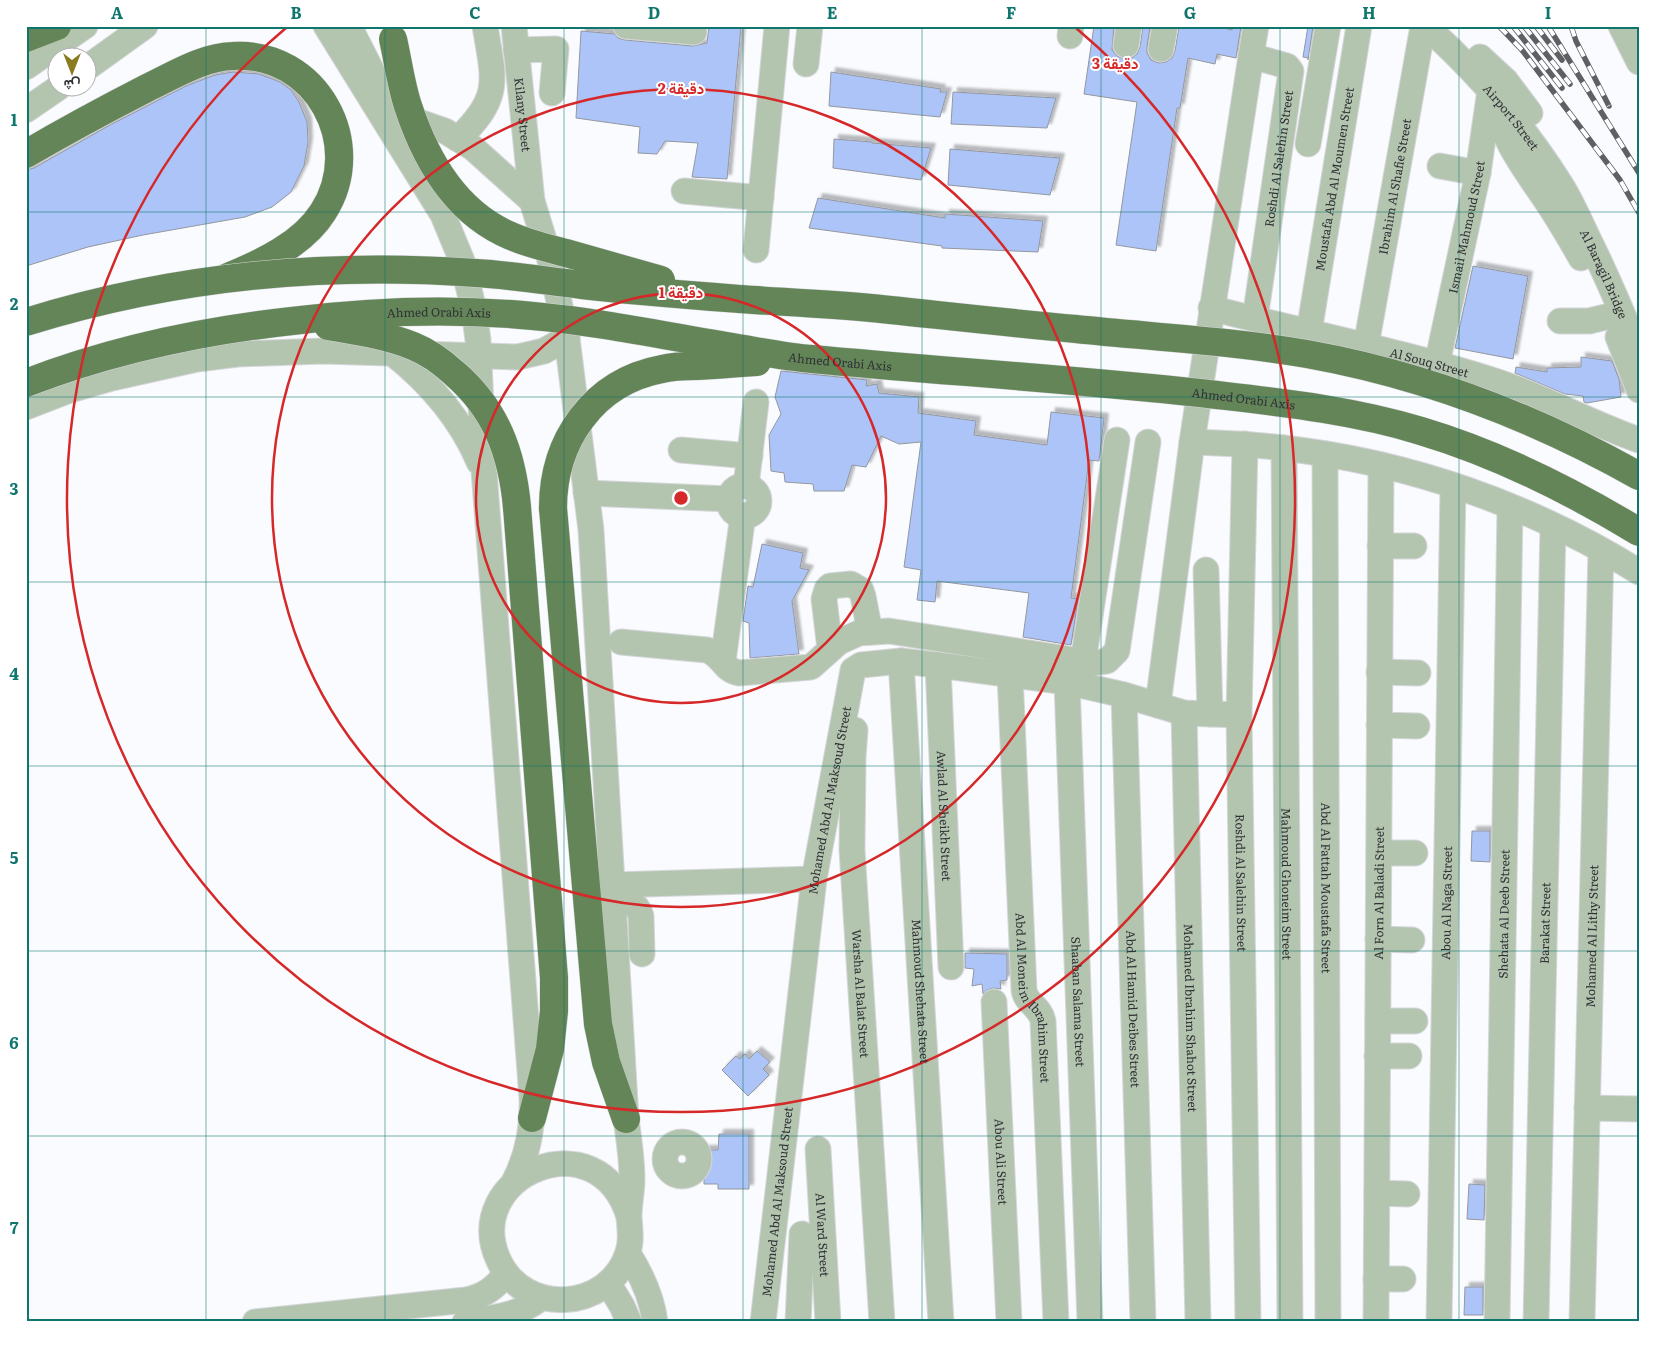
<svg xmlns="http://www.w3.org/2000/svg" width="1665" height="1348" font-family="Literata,Vazirmatn,serif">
	<defs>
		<filter id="shadow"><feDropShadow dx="4.5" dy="-4.5" stdDeviation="1" flood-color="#0004"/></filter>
	</defs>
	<rect width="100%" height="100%" fill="#fafbff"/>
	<!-- building -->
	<g fill="#acc4f7" stroke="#93979f" filter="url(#shadow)">
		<polygon points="709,26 741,26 727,179 692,177 698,143 665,141 657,154 638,153 640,127 576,118 581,31 615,34 618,38 625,40 693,46 707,43"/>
		<polygon points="1094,26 1114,26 1112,50 1117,56 1124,59 1132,58 1137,54 1140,47 1143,26 1150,26 1147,47 1147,53 1151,60 1159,63 1166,62 1172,58 1175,51 1179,26 1215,26 1232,30 1233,26 1241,26 1236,58 1217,54 1215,64 1188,58 1180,108 1177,108 1156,251 1116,245 1137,102 1084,94"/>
		<polygon points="1308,26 1313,26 1308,60 1308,58 1303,57"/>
		<polygon points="233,72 259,74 280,82 291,90 299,102 307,122 308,142 304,166 291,192 272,207 245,217 143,235 88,247 26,266 26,170 34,168 110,125 186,86 215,75"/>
		<polygon points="831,72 941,89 940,92 947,92 940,117 829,106"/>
		<polygon points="953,92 1056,98 1047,128 951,124"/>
		<polygon points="834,139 872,142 872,143 931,148 921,180 833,168"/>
		<polygon points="950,149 1060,158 1050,195 948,185"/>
		<polygon points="818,198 945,218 945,214 1043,221 1038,252 942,248 942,246 809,228"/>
		<polygon points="1473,266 1528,276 1513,359 1455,348"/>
		<polygon points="1581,357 1612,361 1619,379 1621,397 1587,403 1584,402 1583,396 1565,394 1515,373 1516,367 1547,372 1547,368 1581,367"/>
		<polygon points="781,371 867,380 866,386 877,384 879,393 919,397 918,413 976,421 974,435 1047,445 1051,412 1104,418 1099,461 1089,460 1071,598 1078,599 1071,645 1023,637 1029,593 937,581 935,602 917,600 921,570 904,567 921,442 899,444 881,436 866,467 852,465 844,491 814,491 813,484 785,482 784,473 771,471 769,435 781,414 775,397"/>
		<polygon points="762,544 803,553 800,568 809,570 792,601 799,654 750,658 749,623 743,621 748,586 753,587"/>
		<polygon points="1472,831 1490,831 1490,862 1471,861"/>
		<polygon points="965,953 1007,954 1007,980 1000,981 1001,989 993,988 987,990 983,994 982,984 972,986 974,969 965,968"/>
		<polygon points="757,1051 770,1062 763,1069 769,1075 748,1096 722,1070 736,1056 740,1059 745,1054 749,1059"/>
		<polygon points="719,1134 749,1134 749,1189 718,1189 718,1184 704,1184 704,1150 718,1150"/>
		<polygon points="1469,1184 1485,1185 1484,1220 1467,1219"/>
		<polygon points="1465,1287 1483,1287 1483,1315 1464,1315"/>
	</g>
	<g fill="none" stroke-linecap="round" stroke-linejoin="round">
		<!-- minor casing -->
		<g stroke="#d6d7db" stroke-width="27">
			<g id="minor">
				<path d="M326,26L443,215L462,261L474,310L478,340L484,471L532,1098C533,1128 528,1155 514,1182"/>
				<path d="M349,26L380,87L388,100L402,116L445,131L473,148L532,201L549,256L567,338L591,530L626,1119C629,1139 632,1159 632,1179C632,1192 629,1205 629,1217C630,1231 632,1242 627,1255C607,1311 525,1316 499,1261C459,1176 598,1115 629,1217"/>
				<path id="s1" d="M514,26L532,201"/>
				<polyline points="626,26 694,32"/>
				<path id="s2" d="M1426,26C1478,73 1524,126 1561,185C1571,201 1579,219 1587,236C1606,274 1623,314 1639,354"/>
				<polyline points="1621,26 1639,62"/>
				<polyline points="1070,36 1071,26"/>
				<polyline points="1126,45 1129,26"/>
				<polyline points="1161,49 1165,26"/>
				<polyline points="516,50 556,49 552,93"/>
				<polyline points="1480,57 1506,81 1530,113"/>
				<polyline points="806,64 810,26"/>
				<polyline points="26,67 85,26"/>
				<polyline points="88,67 145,26"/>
				<path d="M1494,102C1505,143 1520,162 1543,196C1557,216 1569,237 1581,258"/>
				<polyline points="26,110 58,88"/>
				<path d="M458,139C502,97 494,81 485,26"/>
				<polyline points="1308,144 1328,26"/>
				<polyline points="1440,166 1478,173"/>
				<polyline points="684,191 761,198"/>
				<polyline points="756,250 777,26"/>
				<path id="s3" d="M1211,308C1306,333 1402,351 1495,381C1544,397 1590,423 1639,440"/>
				<path id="s4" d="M1255,319L1291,71L1287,66L1251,56L1256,26"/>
				<polyline points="1560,321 1589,321 1610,316"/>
				<path id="s5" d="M1309,332L1359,26"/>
				<polyline points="1618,337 1639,390"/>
				<path id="s6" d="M1366,346L1423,26"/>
				<path d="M391,352C429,382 460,417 479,462"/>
				<path id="s7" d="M1437,364L1478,173L1489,97"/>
				<polyline points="26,407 70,390 112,378 197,359 238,354 323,351 518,357 544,351 567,338"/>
				<path d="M1192,442C1222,443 1253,444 1283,448C1408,462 1532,505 1639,572"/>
				<path id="s8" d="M1245,444L1239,715L1248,1322"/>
				<path id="s9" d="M1284,448L1290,1322"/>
				<polyline points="681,450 750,456"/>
				<path id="s10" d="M1325,454L1328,1322"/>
				<polyline points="746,486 756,402"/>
				<circle cx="744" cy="501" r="15"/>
				<polyline points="586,493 730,499"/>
				<polyline points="1380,546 1414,546"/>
				<polyline points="1206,570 1210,714"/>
				<path d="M621,642L707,650C723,656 723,670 739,673L811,667L839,642L859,633L889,631L1094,663L1107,661L1117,651L1148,442"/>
				<polyline points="830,649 824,599 827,589 830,586 851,584 861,590 863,596 870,632"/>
				<polyline points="723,661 743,515"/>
				<path id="s11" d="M901,661L941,1322"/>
				<polyline points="1083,662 1117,440"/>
				<path id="s12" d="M938,665L951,967"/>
				<polyline points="1379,672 1418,673"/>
				<path id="s13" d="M1010,675L1024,990C1026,1004 1040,1006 1043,1021L1056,1322"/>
				<path id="s14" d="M1067,682L1090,1322"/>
				<path id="s15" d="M1124,695L1143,1322"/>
				<polyline points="1158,705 1192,442 1251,56"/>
				<path id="s16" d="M1184,713L1198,1322"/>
				<polyline points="1379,725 1417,726"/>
				<path id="s17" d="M855,730L853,757L852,850L882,1322"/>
				<polyline points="1379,853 1415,853"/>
				<polyline points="612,885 814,879"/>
				<path d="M613,898C627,900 637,902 641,916L642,954"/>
				<polyline points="1378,939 1412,940"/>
				<path id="s18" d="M994,1002L1009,1322"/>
				<polyline points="1378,1021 1415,1021"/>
				<polyline points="1377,1056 1409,1056"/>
				<polyline points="1587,1108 1639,1109"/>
				<circle cx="682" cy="1159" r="17"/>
				<path id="s19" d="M818,1149L828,1322"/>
				<polyline points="1377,1193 1407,1194"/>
				<path d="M628,1253C641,1274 652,1297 655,1322"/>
				<polyline points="1376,1279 1403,1279"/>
				<polyline points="608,1283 622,1306 629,1322"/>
				<path d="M255,1322L466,1300C484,1296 496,1288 506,1273"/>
				<path d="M465,1322C493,1318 518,1316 541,1298"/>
				<path id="s20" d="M763,1322L814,879L853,670L861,665L901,661L938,665L1067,682L1124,695L1184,713L1239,715"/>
				<polyline points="798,1322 802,1234"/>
				<path id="s21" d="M1376,1322L1381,465"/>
				<path id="s22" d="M1439,1322L1453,486"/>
				<path id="s23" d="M1497,1322L1510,507"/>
				<path id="s24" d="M1536,1322L1553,526"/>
				<path id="s25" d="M1582,1322L1601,550"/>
			</g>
		</g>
		<!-- highway casing -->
		<g stroke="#d6d7db" stroke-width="29">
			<g id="highway">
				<polyline points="26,38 57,26"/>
				<path d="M26,154C67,130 108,108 149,87C176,74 203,57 233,56C316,51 367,144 323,212C303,244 262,263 228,277"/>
				<polyline points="517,507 554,978 554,1011 550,1049 532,1118"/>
				<polyline points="553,508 598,1024 606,1062 626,1119"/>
			</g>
		</g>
		<!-- minor -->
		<use href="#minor" stroke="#b4c5af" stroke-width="25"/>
		<!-- highway -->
		<use href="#highway" stroke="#638557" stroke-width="28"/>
		<!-- rail casing -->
		<g stroke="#5e6064" stroke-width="5.5">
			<g id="rail">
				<polyline points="1499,26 1522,50 1620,180 1639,213"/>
				<polyline points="1513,26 1562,88"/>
				<polyline points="1524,26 1570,84"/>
				<polyline points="1536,26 1562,60"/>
				<polyline points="1548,26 1639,173"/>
				<polyline points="1571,26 1576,41 1609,106"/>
			</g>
		</g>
		<!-- rail -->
		<use href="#rail" stroke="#fff" stroke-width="4" stroke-dasharray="11" stroke-linecap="butt"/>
		<!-- highway-bridge casing -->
		<g stroke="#d6d7db" stroke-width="29" stroke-linecap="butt">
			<g id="highway-bridge">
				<path d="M393,39C398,61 401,85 408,106C426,161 456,213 511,236C529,244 548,248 566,253C598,262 630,271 661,280"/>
				<path d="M26,322C171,277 324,262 476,273C511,275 547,281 582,285C634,291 687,295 739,299C783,302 827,304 871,308C939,315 1008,323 1076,329C1153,337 1231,341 1307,354C1424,375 1536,418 1639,476"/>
				<path d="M328,326C356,331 386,335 413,346C428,352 442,362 454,373C496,409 512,453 517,507"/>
				<path id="s26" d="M26,383C112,350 201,331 292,321C372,311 452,308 533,316C601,322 670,337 738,348C762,352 787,357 812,359C941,371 1071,379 1200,393C1275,402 1349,409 1421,431C1498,454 1570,490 1639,532"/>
				<path d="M553,508C553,441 593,382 662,369C673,366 684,366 696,366C717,365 737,363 757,362"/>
			</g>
		</g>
		<!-- highway-bridge -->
		<use href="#highway-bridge" stroke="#638557" stroke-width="28"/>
	</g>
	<!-- grid -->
	<path fill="none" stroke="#0f766e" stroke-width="1" stroke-opacity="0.55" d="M206,26V1322M385,26V1322M564,26V1322M743,26V1322M922,26V1322M1101,26V1322M1280,26V1322M1459,26V1322M26,212H1639M26,397H1639M26,582H1639M26,766H1639M26,951H1639M26,1136H1639"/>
	<!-- distance rings -->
	<g fill="none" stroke="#d62828" stroke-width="2.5">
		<circle cx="681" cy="498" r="205"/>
		<circle cx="681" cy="498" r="409"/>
		<path d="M1076 28A614 614 0 1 1 286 28"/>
	</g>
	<g text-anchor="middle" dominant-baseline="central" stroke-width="4" stroke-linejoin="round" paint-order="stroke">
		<!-- street labels -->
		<g font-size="12" fill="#303236" stroke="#fff">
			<text stroke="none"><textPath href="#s1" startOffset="89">Kilany Street</textPath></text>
			<text stroke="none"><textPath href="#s2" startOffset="125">Airport Street</textPath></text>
			<text stroke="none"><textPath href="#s4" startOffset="162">Roshdi Al Salehin Street</textPath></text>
			<text stroke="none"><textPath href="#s5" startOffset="155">Moustafa Abd Al Moumen Street</textPath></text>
			<text stroke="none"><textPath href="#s6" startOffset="162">Ibrahim Al Shafie Street</textPath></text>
			<text stroke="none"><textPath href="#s7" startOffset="140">Ismail Mahmoud Street</textPath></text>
			<text stroke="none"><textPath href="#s2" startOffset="308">Al Baragil Bridge</textPath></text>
			<text stroke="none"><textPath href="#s26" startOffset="421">Ahmed Orabi Axis</textPath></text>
			<text stroke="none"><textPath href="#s26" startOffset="826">Ahmed Orabi Axis</textPath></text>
			<text stroke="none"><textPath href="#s3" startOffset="225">Al Souq Street</textPath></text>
			<text stroke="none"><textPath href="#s26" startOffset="1231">Ahmed Orabi Axis</textPath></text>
			<text stroke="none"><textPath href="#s20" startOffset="526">Mohamed Abd Al Maksoud Street</textPath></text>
			<text stroke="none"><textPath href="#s12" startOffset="151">Awlad Al Sheikh Street</textPath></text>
			<text stroke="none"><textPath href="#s8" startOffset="439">Roshdi Al Salehin Street</textPath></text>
			<text stroke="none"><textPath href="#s9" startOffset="436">Mahmoud Ghoneim Street</textPath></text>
			<text stroke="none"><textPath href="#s10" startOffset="434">Abd Al Fattah Moustafa Street</textPath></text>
			<text stroke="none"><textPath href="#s21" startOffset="429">Al Forn Al Baladi Street</textPath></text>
			<text stroke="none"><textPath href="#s22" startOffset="419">Abou Al Naga Street</textPath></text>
			<text stroke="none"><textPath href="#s23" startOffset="408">Shehata Al Deeb Street</textPath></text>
			<text stroke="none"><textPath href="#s24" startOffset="399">Barakat Street</textPath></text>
			<text stroke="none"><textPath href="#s25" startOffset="386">Mohamed Al Lithy Street</textPath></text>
			<text stroke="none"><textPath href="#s11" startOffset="331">Mahmoud Shehata Street</textPath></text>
			<text stroke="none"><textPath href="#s17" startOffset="264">Warsha Al Balat Street</textPath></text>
			<text stroke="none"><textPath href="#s13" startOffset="326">Abd Al Moneim Ibrahim Street</textPath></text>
			<text stroke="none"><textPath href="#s14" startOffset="320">Shaaban Salama Street</textPath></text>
			<text stroke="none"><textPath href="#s15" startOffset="314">Abd Al Hamid Deibes Street</textPath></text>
			<text stroke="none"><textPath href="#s16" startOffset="305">Mohamed Ibrahim Shahot Street</textPath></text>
			<text stroke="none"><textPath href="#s18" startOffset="160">Abou Ali Street</textPath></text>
			<text stroke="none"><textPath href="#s20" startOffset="121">Mohamed Abd Al Maksoud Street</textPath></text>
			<text stroke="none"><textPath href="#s19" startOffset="86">Al Ward Street</textPath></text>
		</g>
	</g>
	<circle cx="681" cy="498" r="8" fill="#d62828" stroke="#fff" stroke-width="2.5"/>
	<g font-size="15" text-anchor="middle" font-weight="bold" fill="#d62828" stroke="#fff" stroke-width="4" stroke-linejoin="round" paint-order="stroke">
		<text x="1115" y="69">3 دقيقة</text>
		<text x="681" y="94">2 دقيقة</text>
		<text x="681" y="298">1 دقيقة</text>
	</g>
	<!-- border -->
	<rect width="1665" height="1348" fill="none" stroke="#ffffff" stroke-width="55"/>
	<!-- north arrow -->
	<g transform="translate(72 72) rotate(180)"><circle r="24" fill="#ffffff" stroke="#acadaf"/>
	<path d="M0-4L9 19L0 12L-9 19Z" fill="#8b7b20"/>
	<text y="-8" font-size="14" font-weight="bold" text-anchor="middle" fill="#303236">ش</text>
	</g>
	<rect x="28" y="28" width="1610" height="1292" fill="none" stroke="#0f766e" stroke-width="2"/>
	<g font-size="16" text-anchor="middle" font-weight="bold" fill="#0f766e">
		<text x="117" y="19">A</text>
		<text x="296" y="19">B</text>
		<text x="475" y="19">C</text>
		<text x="654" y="19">D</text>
		<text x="832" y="19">E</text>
		<text x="1011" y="19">F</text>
		<text x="1190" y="19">G</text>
		<text x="1369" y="19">H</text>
		<text x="1548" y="19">I</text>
		<text x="14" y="126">1</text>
		<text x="14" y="310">2</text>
		<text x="14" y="495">3</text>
		<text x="14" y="680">4</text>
		<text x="14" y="864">5</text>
		<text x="14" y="1049">6</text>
		<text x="14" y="1234">7</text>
	</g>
</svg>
